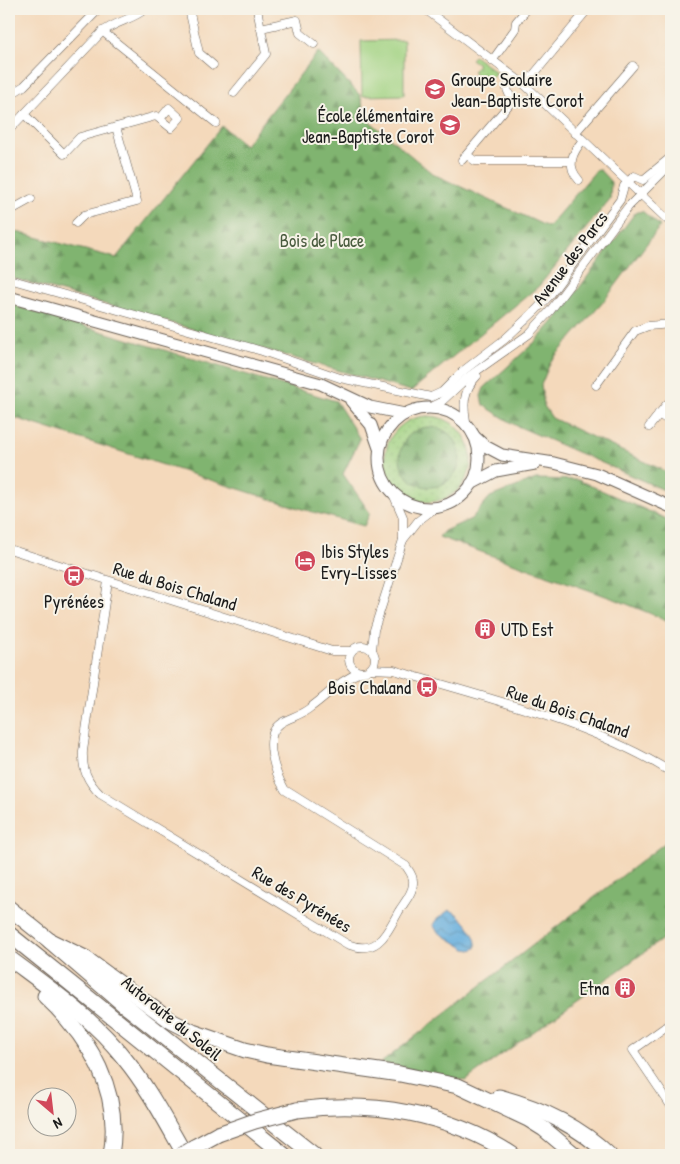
<svg xmlns="http://www.w3.org/2000/svg" width="680" height="1164" font-family="'Patrick Hand',sans-serif">
	<defs>
		<pattern id="green-dots" width="8" height="8" patternUnits="userSpaceOnUse" patternTransform="scale(1.25)"><rect width="8" height="8" fill="#a0d281"/><path d="M2 2h.1M6 6h.1" fill="none" stroke="#89b46f" stroke-width="1.8" stroke-linecap="round"/></pattern>
		<pattern id="forest-firs" width="22" height="20" patternUnits="userSpaceOnUse" patternTransform="scale(1.25)"><rect width="22" height="20" fill="#80b46f"/><path d="M5 1l3.5 6h-7zM16 11l3.5 6h-7z" fill="#68925a"/></pattern>
		<pattern id="water-waves" width="16" height="10" patternUnits="userSpaceOnUse" patternTransform="scale(1.25)"><rect width="16" height="10" fill="#66aedd"/><path d="M0 5q4-4 8 0t8 0" fill="none" stroke="#538db2"/></pattern>
	</defs>
	<rect width="100%" height="100%" fill="#f7f3e8"/>
	<filter id="ink" filterUnits="userSpaceOnUse"><feTurbulence type="fractalNoise" baseFrequency=".02" numOctaves="2"/><feDisplacementMap in="SourceGraphic" scale="10" xChannelSelector="R" yChannelSelector="G"/><feConvolveMatrix kernelMatrix="1 2 1 2 8 2 1 2 1" color-interpolation-filters="sRGB"/></filter>
	<filter id="wash" filterUnits="userSpaceOnUse"><feTurbulence type="fractalNoise" baseFrequency=".0096" numOctaves="4" result="noise"/><feDisplacementMap in="SourceGraphic" scale="20" xChannelSelector="R" yChannelSelector="G"/><feGaussianBlur stdDeviation="1.12" result="paint"/><feColorMatrix in="noise" values="0 0 0 0 0 0 0 0 0 0 0 0 0 0 0 0 0 1.4 0 .05"/><feComposite in="paint" operator="in"/></filter>
	<g filter="url(#wash)">
		<rect width="100%" height="100%" fill="#f4d9bb"/>
		<!-- green -->
		<g fill="url(#green-dots)" stroke="#5e774e">
			<polygon points="474,56 496,72 487,83 468,85 476,74 473,71 478,64 471,59"/>
			<circle cx="428" cy="459" r="43"/>
		</g>
		<!-- forest -->
		<g fill="url(#forest-firs)" stroke="#4e6846">
			<polygon points="318,52 360,95 367,119 433,174 548,227 598,168 611,182 610,199 539,286 411,391 9,277 9,230 116,258 222,126 245,145"/>
			<polygon points="642,211 660,226 604,301 551,361 541,385 544,406 552,418 671,474 671,493 515,425 483,405 481,396 484,388 536,341 559,315 635,213"/>
			<polygon points="9,304 336,401 360,439 343,474 370,513 364,526 302,509 9,416"/>
			<circle cx="430" cy="457" r="30"/>
			<polygon points="536,479 578,480 671,521 671,622 617,600 439,537 444,531 471,519 490,497"/>
			<polygon points="671,838 671,933 465,1081 381,1063"/>
		</g>
		<!-- pitch -->
		<polygon fill="#a0d281" stroke="#5e774e" points="404,40 404,95 362,96 361,41"/>
		<!-- water -->
		<path fill="url(#water-waves)" stroke="#41657c" d="M449,910C460,912 479,937 476,948L471,950L466,949L438,932L433,925L436,920Z"/>
	</g>
	<g filter="url(#ink)">
		<g fill="none" stroke-linecap="round" stroke-linejoin="round">
			<!-- street casing -->
			<g stroke="#685e54" stroke-width="9">
				<g id="street">
					<polyline points="189,9 199,53 213,65"/>
					<polyline points="425,9 525,85 671,223"/>
					<polyline points="261,28 297,20 300,33 314,44"/>
					<polyline points="102,31 216,123"/>
					<polyline points="492,61 515,29 516,22 527,9"/>
					<polyline points="512,76 507,89 512,101 526,103 535,96"/>
					<polyline points="525,85 588,9"/>
					<polyline points="9,89 16,91 24,86 99,9"/>
					<polyline points="234,93 266,54 257,9"/>
					<polyline points="24,114 64,154 80,137 156,116 171,128 180,118 169,108 160,119"/>
					<path d="M9,130L101,33C115,21 133,20 145,9"/>
					<polyline points="575,133 633,66"/>
					<polyline points="467,155 475,161 571,161"/>
					<polyline points="462,160 512,101"/>
					<path d="M579,180C566,166 572,153 583,140"/>
					<polyline points="9,204 13,209 31,199"/>
					<polyline points="76,223 84,215 137,201 116,127"/>
					<polyline points="9,279 262,351 340,378 431,397 442,392 463,371 505,339 536,310 550,295 620,200 624,186 634,176 643,180 671,157"/>
					<polyline points="596,385 635,331 648,326 671,324"/>
					<polyline points="429,408 440,403 468,377 529,334 550,311 628,207 671,164"/>
					<polyline points="658,414 668,420"/>
					<path d="M467,426C463,407 462,391 477,376"/>
					<polyline points="649,427 666,405 671,401"/>
					<polyline points="403,540 418,521 435,508"/>
					<polyline points="9,549 332,651 351,651"/>
					<path d="M108,581L83,751C82,769 87,781 100,794L347,944C378,956 386,934 399,911C404,903 413,893 413,883C414,876 409,871 406,866L285,790C276,775 261,736 281,723C291,717 302,715 311,707C328,695 341,679 361,672"/>
					<circle cx="362" cy="659" r="13"/>
					<polyline points="372,650 374,630 403,540 403,517 393,494"/>
					<path d="M371,669L394,670C485,698 591,722 671,772"/>
					<polyline points="671,1023 633,1050 671,1106"/>
				</g>
			</g>
			<!-- secondary casing -->
			<g stroke="#685e54" stroke-width="13">
				<g id="secondary">
					<polyline points="9,297 321,384 370,407 405,414"/>
					<polyline points="351,401 371,425 379,448"/>
					<circle cx="429" cy="458" r="50"/>
					<polyline points="474,436 485,446 502,455 554,463 597,474 671,507"/>
					<polyline points="471,484 496,471 535,464"/>
				</g>
			</g>
			<!-- highway casing -->
			<g stroke="#685e54" stroke-width="17">
				<g id="highway">
					<polyline points="9,908 50,941 122,1003 314,1155"/>
					<polyline points="9,934 284,1155"/>
					<polyline points="50,941 85,958 171,1021 193,1032 245,1050 267,1055 400,1074 458,1086 528,1119 544,1129 575,1155"/>
					<path d="M9,958C49,988 93,1018 124,1058C148,1087 166,1122 185,1155"/>
					<path d="M45,996C90,1038 122,1092 111,1155"/>
					<path d="M499,1097C540,1108 578,1125 609,1155"/>
					<path d="M297,1110C372,1100 449,1113 513,1155"/>
					<polyline points="194,1147 218,1134"/>
				</g>
			</g>
			<!-- street -->
			<use href="#street" stroke="#fff" stroke-width="8"/>
			<!-- secondary -->
			<use href="#secondary" stroke="#fff" stroke-width="11"/>
			<!-- highway -->
			<use href="#highway" stroke="#fff" stroke-width="15"/>
			<!-- highway-bridge casing -->
			<g stroke="#685e54" stroke-width="17" stroke-linecap="butt">
				<g id="highway-bridge">
					<polyline points="218,1134 255,1121 297,1110"/>
					<polyline points="181,1155 194,1147"/>
				</g>
			</g>
			<!-- highway-bridge -->
			<use href="#highway-bridge" stroke="#fff" stroke-width="15"/>
		</g>
	</g>
	<!-- icons -->
	<defs>
		<g id="school-disc" transform="scale(1.125)"><circle r="9.5" fill="#d1495b" stroke="#f7f3e8"/><path d="M0-5L7-2L0 1L-7-2ZM-4 1L0 2.5L4 1V4Q0 6-4 4Z" fill="#fff"/></g>
		<g id="hotel-disc" transform="scale(1.125)"><circle r="9.5" fill="#d1495b" stroke="#f7f3e8"/><path d="M-6-4.5h1.5V1H6V5H4.5V3h-9V5H-6ZM-4 0a1.8 1.8 0 1 1 3.6 0ZM.5 0V-2.5h3Q6-2.5 6 0Z" fill="#fff"/></g>
		<g id="bus-disc" transform="scale(1.125)"><circle r="9.5" fill="#d1495b" stroke="#f7f3e8"/><path d="M-5-6H5V4H4V6H2V4H-2V6H-4V4H-5ZM-3.5-4V0h7V-4ZM-3.5 1.2v1.5H-2V1.2ZM2 1.2v1.5H3.5V1.2Z" fill="#fff"/></g>
		<g id="building-disc" transform="scale(1.125)"><circle r="9.5" fill="#d1495b" stroke="#f7f3e8"/><path d="M-4-6H4V6H1V3H-1V6H-4ZM-2.5-4.3h1.7v1.8h-1.7ZM.8-4.3h1.7v1.8H.8ZM-2.5-1h1.7V.8h-1.7ZM.8-1h1.7V.8H.8Z" fill="#fff"/></g>
	</defs>
	<g fill-rule="evenodd">
		<use href="#school-disc" x="435" y="89"/>
		<use href="#school-disc" x="450" y="125"/>
		<use href="#hotel-disc" x="305" y="561"/>
		<use href="#bus-disc" x="74" y="576"/>
		<use href="#building-disc" x="485" y="629"/>
		<use href="#bus-disc" x="427" y="687"/>
		<use href="#building-disc" x="625" y="988"/>
	</g>
	<g text-anchor="middle" dominant-baseline="central" stroke-width="4" stroke-linejoin="round" paint-order="stroke">
		<!-- poi labels -->
		<g font-size="18" fill="#1c1c1c" stroke="#f7f3e8" text-anchor="start">
			<text x="451" y="79">Groupe Scolaire<tspan x="451" dy="21">Jean-Baptiste Corot</tspan></text>
			<text x="434" y="115" text-anchor="end">École élémentaire<tspan x="434" dy="21">Jean-Baptiste Corot</tspan></text>
			<text x="321" y="551">Ibis Styles<tspan x="321" dy="21">Evry-Lisses</tspan></text>
			<text x="74" y="601" text-anchor="middle">Pyrénées</text>
			<text x="501" y="629">UTD Est</text>
			<text x="411" y="687" text-anchor="end">Bois Chaland</text>
			<text x="609" y="988" text-anchor="end">Etna</text>
		</g>
		<!-- park labels -->
		<g font-size="18" fill="#4a5c3f" stroke="#f7f3e8">
			<text x="322" y="240">Bois de Place</text>
		</g>
		<!-- street labels -->
		<g font-size="18" fill="#1c1c1c" stroke="#f7f3e8">
			<text transform="translate(570 258) rotate(-53)">Avenue des Parcs</text>
			<text transform="translate(175 586) rotate(17)">Rue du Bois Chaland</text>
			<text transform="translate(568 711) rotate(19)">Rue du Bois Chaland</text>
			<text transform="translate(302 899) rotate(31)">Rue des Pyrénées</text>
			<text transform="translate(172 1018) rotate(39)">Autoroute du Soleil</text>
		</g>
	</g>
	<!-- margin -->
	<rect width="680" height="1164" fill="none" stroke="#f7f3e8" stroke-width="30"/>
	<!-- north arrow -->
	<g transform="translate(52 1112) rotate(152)"><circle r="24" fill="#f7f3e8" stroke="#9f9d96"/>
	<path d="M0-4L9 19L0 12L-9 19Z" fill="#d1495b"/>
	<text y="-8" font-size="14" font-weight="bold" text-anchor="middle" fill="#1c1c1c">N</text>
	</g>
</svg>
